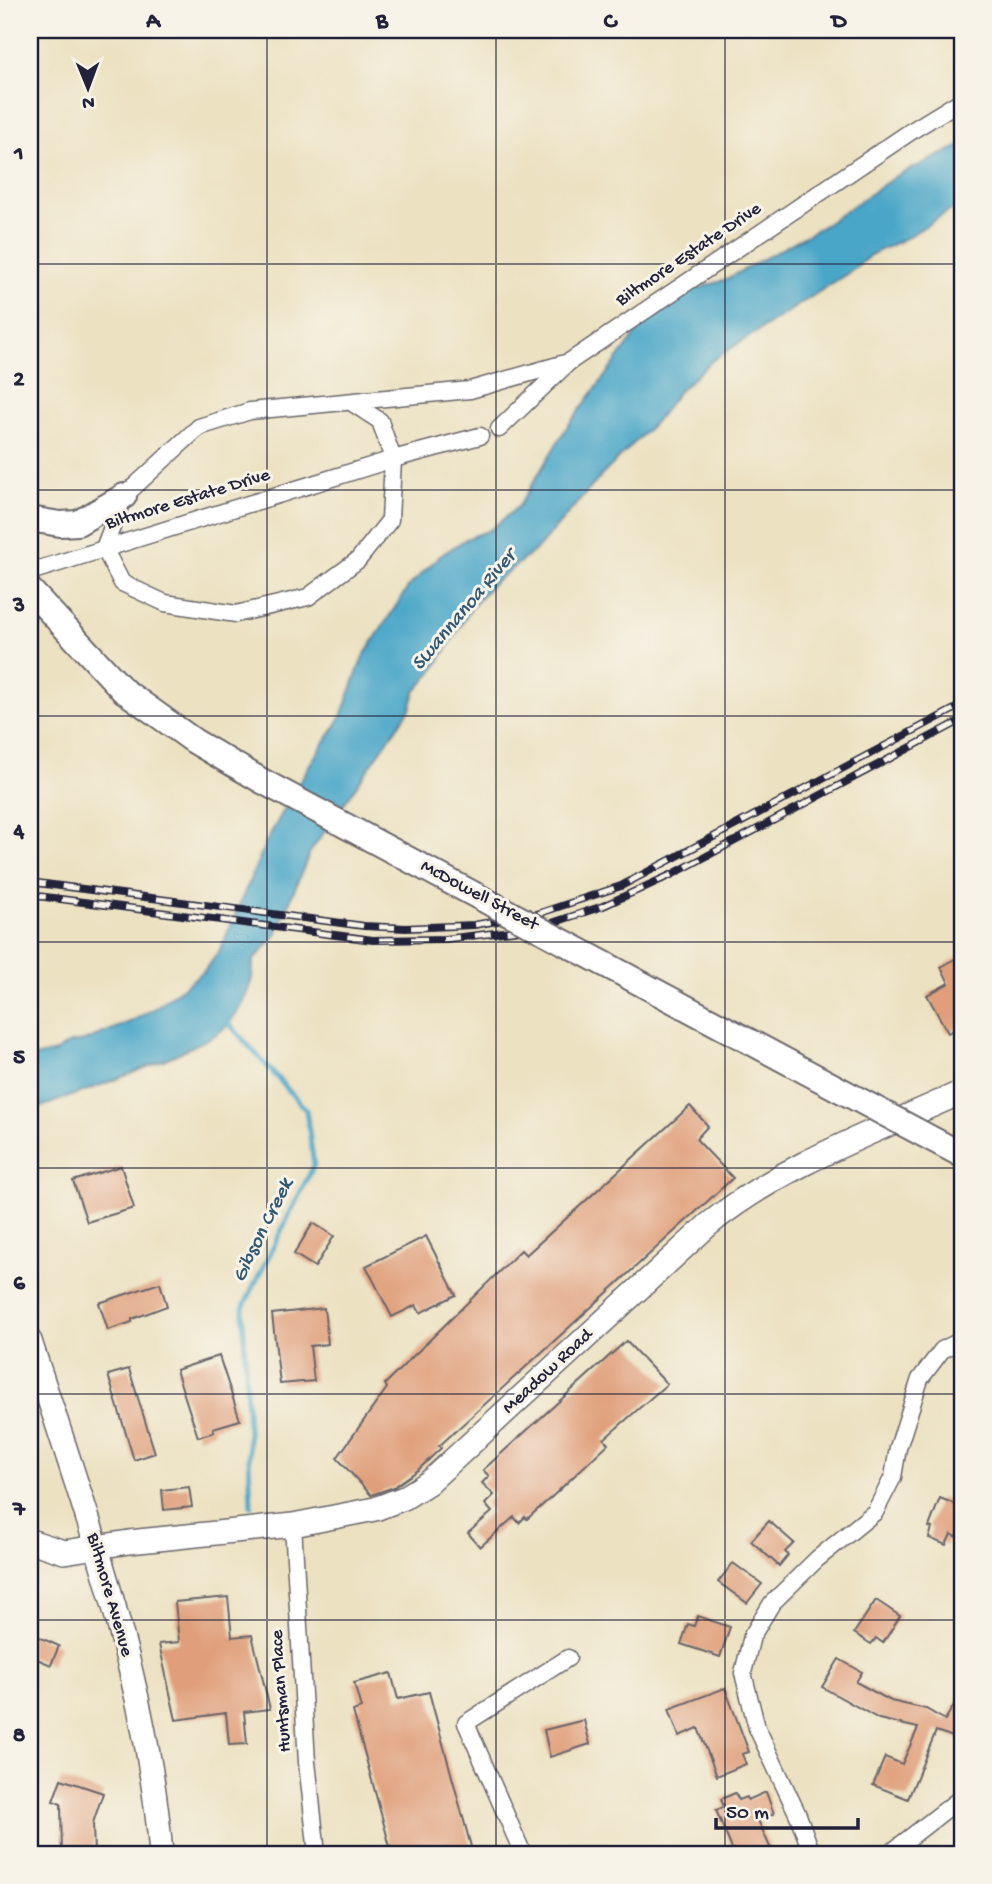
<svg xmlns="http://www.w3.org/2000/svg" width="992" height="1884" font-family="'Gochi Hand',sans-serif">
	<rect width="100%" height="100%" fill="#f7f3e8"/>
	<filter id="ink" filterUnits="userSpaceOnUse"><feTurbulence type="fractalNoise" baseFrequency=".0143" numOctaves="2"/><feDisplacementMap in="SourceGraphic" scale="14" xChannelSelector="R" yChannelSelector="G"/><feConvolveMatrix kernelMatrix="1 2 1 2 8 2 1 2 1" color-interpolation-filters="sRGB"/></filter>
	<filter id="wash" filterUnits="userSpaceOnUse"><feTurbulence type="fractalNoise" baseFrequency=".00686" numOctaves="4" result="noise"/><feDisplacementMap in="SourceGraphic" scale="28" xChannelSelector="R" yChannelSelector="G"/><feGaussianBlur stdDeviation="1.57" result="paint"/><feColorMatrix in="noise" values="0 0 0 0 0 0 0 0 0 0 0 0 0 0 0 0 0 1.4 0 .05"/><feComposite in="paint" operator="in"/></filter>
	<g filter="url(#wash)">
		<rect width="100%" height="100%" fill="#ece1c1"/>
		<!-- water -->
		<path fill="#49a6c8" stroke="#366482" stroke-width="2" d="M962,145V203L906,238L870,255L856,268L713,360L680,390L654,423L602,475L537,549L492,584L472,607L434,670L415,692L410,709L309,854L276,935L253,961C254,985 244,1006 228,1024C219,1035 203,1041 191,1047C139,1073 84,1091 30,1111V1058L56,1052L70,1043L84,1041L130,1022L155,1008L203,972L220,950L267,840L310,764L340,719L363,657L409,586L440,556L466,539L490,530L519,506L565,430L662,299L725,280L825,225L896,176Z"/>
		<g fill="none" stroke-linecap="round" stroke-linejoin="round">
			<!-- stream -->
			<polyline stroke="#49a6c8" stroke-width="5" points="224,1018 306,1110 314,1165 243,1308 251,1506"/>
		</g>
		<g id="blocks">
			<!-- building -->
			<g fill="#e09f7a">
				<polygon points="957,958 962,968 962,1025 948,1033 927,995 949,983 941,967"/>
				<polygon points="690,1106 708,1126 696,1139 733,1178 439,1446 441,1448 418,1470 394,1487 371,1495 337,1458 387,1388 385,1384 521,1250 526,1255"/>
				<polygon points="121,1166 134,1208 87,1222 73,1181"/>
				<polygon points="313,1223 334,1236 315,1267 294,1254"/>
				<polygon points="426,1236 456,1295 420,1313 416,1305 392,1317 366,1266"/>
				<polygon points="160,1283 167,1306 132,1319 132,1322 108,1330 99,1303"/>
				<polygon points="324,1308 328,1344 310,1346 314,1381 280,1384 272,1314"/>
				<polygon points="626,1341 667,1384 604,1439 608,1444 555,1494 527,1519 525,1517 519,1523 514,1517 480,1547 468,1533 492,1512 485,1504 494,1495 482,1483 489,1476 483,1470"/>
				<polygon points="219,1356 240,1420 213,1428 214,1432 198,1437 176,1370"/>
				<polygon points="129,1369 155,1453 134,1460 108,1375"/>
				<polygon points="189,1487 192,1507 164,1510 162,1490"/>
				<polygon points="940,1498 962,1507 962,1523 957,1537 951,1534 946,1545 929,1538 932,1528 929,1527"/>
				<polygon points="769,1521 794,1543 785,1552 788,1555 779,1566 751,1541"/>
				<polygon points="733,1563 762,1584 747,1603 718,1582"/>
				<polygon points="228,1597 232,1637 252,1635 270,1709 244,1712 247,1744 229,1745 226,1713 176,1720 159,1644 179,1642 175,1602"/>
				<polygon points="876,1600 900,1616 883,1643 876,1638 871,1644 854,1633"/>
				<polygon points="698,1616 730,1627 720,1657 681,1644 688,1624 694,1626"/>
				<polygon points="30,1633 59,1646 51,1665 30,1656"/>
				<polygon points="839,1659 862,1672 856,1682 891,1701 926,1709 945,1720 962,1692 962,1740 936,1731 908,1799 873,1785 885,1757 902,1764 918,1728 879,1719 822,1687"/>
				<polygon points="391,1673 398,1699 429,1692 473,1854 392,1854 353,1711 361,1708 354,1683"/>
				<polygon points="725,1688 749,1752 742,1754 746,1764 717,1776 698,1728 679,1736 669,1709"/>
				<polygon points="584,1720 590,1744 550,1757 544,1730"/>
				<polygon points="61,1779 103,1793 93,1823 94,1854 62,1854 61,1804 53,1801"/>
				<polygon points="766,1792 774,1814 758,1820 773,1854 734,1854 716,1810 724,1807 721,1799 735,1793 739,1800 747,1797 748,1800"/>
			</g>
		</g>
	</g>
	<g filter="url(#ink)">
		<use href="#blocks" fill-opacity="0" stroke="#69656a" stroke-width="2"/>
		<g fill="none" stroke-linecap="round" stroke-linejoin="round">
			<!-- minor casing -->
			<g stroke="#69656a" stroke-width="19">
				<g id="minor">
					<polyline points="351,402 380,421 393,459 390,520 358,560 308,597 236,614 165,603 122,583 104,548 124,496 199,427 250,411 470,390 569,362"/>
					<polyline points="499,429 569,362 913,130 962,100"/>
					<polyline points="30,572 393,459 480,436"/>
					<polyline points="293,1525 307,1762 317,1854"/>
					<polyline points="523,1854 466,1723 568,1658"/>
					<polyline points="812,1854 798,1815 757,1728 743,1673 752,1636 772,1603 817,1559 875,1512 893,1477 898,1448 920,1379 942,1350 962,1340"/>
					<polyline points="889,1854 962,1797"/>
				</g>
			</g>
			<!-- secondary casing -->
			<g stroke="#69656a" stroke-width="26">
				<g id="secondary">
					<path d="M30,1341C84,1509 147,1677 161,1854"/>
					<path d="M30,1541L64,1552L129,1542L293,1525L375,1509L404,1498L428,1483L708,1225C781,1165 877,1131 962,1092"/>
				</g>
			</g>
			<!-- primary casing -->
			<g stroke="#69656a" stroke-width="28">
				<g id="primary">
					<polyline points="30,519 60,524 78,523 124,496"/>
					<polyline points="30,590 123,690"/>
				</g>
			</g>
			<!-- minor -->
			<use href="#minor" stroke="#fff" stroke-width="16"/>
			<!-- secondary -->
			<use href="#secondary" stroke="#fff" stroke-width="23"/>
			<!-- primary -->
			<use href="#primary" stroke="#fff" stroke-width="24"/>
			<!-- rail casing -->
			<g stroke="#22223b" stroke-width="8">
				<g id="rail">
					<polyline points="30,882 364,926 406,928 474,925 537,914 621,886 962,705"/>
					<polyline points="30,895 373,940 445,939 520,930 552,923 603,906 673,874 962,720"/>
				</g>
			</g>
			<!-- rail -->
			<use href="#rail" stroke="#f7f3e8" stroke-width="5" stroke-dasharray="16" stroke-linecap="butt"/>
			<!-- primary-bridge casing -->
			<g stroke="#69656a" stroke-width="28" stroke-linecap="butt">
				<polyline id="primary-bridge" points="123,690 194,741 262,781 962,1155"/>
			</g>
			<!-- primary-bridge -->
			<use href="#primary-bridge" stroke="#fff" stroke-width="24"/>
		</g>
	</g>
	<!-- grid -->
	<path fill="none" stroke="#22223b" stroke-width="2" stroke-opacity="0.55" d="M267,30V1854M496,30V1854M725,30V1854M30,264H962M30,490H962M30,716H962M30,942H962M30,1168H962M30,1394H962M30,1620H962"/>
	<g text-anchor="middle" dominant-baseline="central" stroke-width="6" stroke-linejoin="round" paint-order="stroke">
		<!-- street labels -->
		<g font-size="19" fill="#22223b" stroke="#f7f3e8">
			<text transform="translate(689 255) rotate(-34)">Biltmore Estate Drive</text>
			<text transform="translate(188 500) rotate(-17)">Biltmore Estate Drive</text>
			<text transform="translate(479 896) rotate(28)">McDowell Street</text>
			<text transform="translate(548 1372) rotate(-43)">Meadow Road</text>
			<text transform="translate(109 1595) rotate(74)">Biltmore Avenue</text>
			<text transform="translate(282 1691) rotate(-94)">Huntsman Place</text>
		</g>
		<!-- water labels -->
		<g font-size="21" font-style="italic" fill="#325773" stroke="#f7f3e8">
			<text transform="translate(465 611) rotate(-50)">Swannanoa River</text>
			<text transform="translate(264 1231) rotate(-64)">Gibson Creek</text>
		</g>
	</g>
	<!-- margin -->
	<rect width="992" height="1884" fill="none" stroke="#f7f3e8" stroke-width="77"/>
	<!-- north arrow -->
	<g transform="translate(88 88) rotate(179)" stroke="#f7f3e8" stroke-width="5" paint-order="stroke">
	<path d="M0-5L12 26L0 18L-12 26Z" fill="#22223b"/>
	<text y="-10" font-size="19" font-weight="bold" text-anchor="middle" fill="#22223b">N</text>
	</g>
	<!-- scale -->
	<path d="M716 1818v10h142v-10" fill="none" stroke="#22223b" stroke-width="3.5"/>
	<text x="726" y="1818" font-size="21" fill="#22223b" stroke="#f7f3e8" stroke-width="5" paint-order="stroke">50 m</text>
	<rect x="38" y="38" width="916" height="1808" fill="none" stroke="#22223b" stroke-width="2.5"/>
	<g font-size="23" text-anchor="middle" font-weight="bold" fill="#22223b">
		<text x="153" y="27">A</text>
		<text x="382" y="27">B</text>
		<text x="610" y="27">C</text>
		<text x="839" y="27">D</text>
		<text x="19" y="159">1</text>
		<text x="19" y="385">2</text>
		<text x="19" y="611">3</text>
		<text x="19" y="837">4</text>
		<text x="19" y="1063">5</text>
		<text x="19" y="1289">6</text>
		<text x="19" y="1515">7</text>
		<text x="19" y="1741">8</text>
	</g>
</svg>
